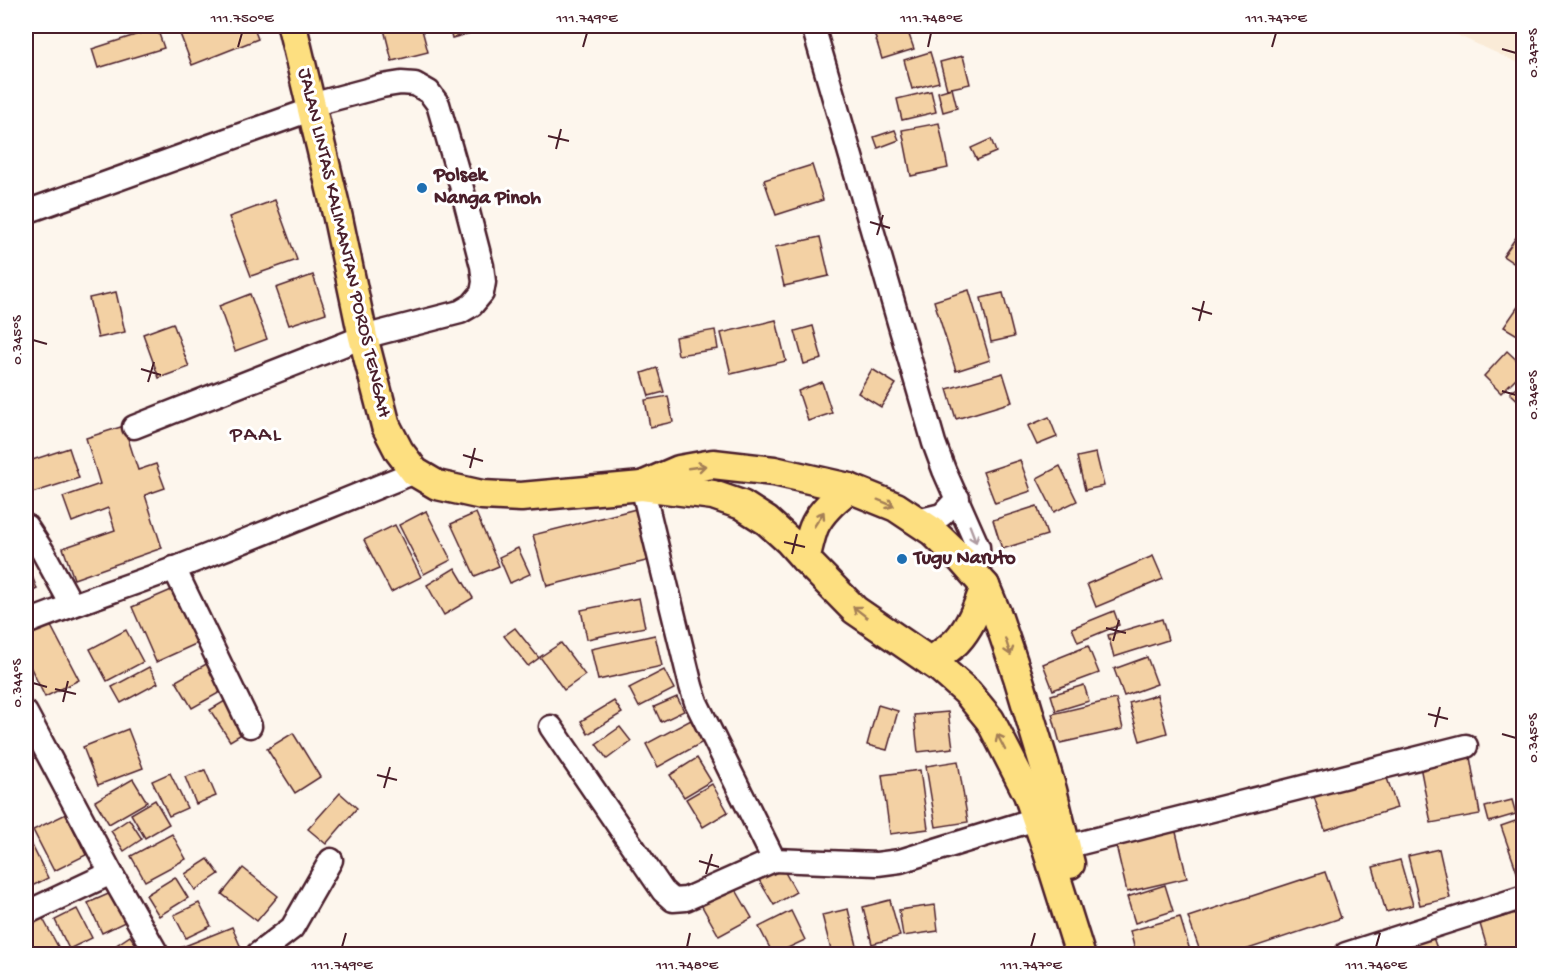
<svg xmlns="http://www.w3.org/2000/svg" width="1549" height="980" font-family="'Gochi Hand',sans-serif">
	<rect width="100%" height="100%" fill="#fdf6ed"/>
	<filter id="ink" filterUnits="userSpaceOnUse"><feTurbulence type="fractalNoise" baseFrequency=".0167" numOctaves="2"/><feDisplacementMap in="SourceGraphic" scale="12" xChannelSelector="R" yChannelSelector="G"/><feConvolveMatrix kernelMatrix="1 2 1 2 8 2 1 2 1" color-interpolation-filters="sRGB"/></filter>
	<g filter="url(#ink)">
		<!-- built -->
		<polygon fill="#faebd7" points="1437,26 1523,26 1523,65"/>
		<!-- building -->
		<g fill="#f3d1a4" stroke="#4a1f2b" stroke-width="1.5">
			<polygon points="177,26 253,26 258,39 192,65"/>
			<polygon points="397,26 421,26 428,52 392,61 384,29"/>
			<polygon points="449,26 469,26 471,33 452,38"/>
			<polygon points="872,26 906,26 914,49 882,59"/>
			<polygon points="157,28 164,48 98,68 92,49"/>
			<polygon points="930,52 939,82 912,89 904,60"/>
			<polygon points="963,56 970,84 947,89 940,62"/>
			<polygon points="952,88 957,108 943,112 938,92"/>
			<polygon points="931,91 936,112 902,120 897,99"/>
			<polygon points="939,123 948,168 911,176 902,130"/>
			<polygon points="895,130 899,140 878,148 874,137"/>
			<polygon points="991,139 996,152 977,160 971,148"/>
			<polygon points="812,165 823,200 776,215 764,180"/>
			<polygon points="275,200 297,260 251,276 229,217"/>
			<polygon points="1524,226 1524,270 1503,256"/>
			<polygon points="820,237 829,276 784,286 775,247"/>
			<polygon points="313,275 326,313 289,325 276,288"/>
			<polygon points="969,290 990,360 956,371 934,301"/>
			<polygon points="116,292 125,332 98,338 89,298"/>
			<polygon points="1003,293 1014,337 991,342 981,298"/>
			<polygon points="250,294 267,339 235,351 219,306"/>
			<polygon points="1524,298 1524,339 1504,327"/>
			<polygon points="776,320 786,361 731,374 721,333"/>
			<polygon points="173,323 189,367 159,378 143,334"/>
			<polygon points="813,326 822,359 804,364 795,331"/>
			<polygon points="715,330 718,349 678,355 675,337"/>
			<polygon points="1507,351 1524,367 1524,370 1501,393 1484,376"/>
			<polygon points="657,368 664,392 649,396 642,373"/>
			<polygon points="872,369 896,384 881,407 858,393"/>
			<polygon points="1003,373 1012,402 956,419 947,389"/>
			<polygon points="1524,379 1524,406 1510,393"/>
			<polygon points="822,382 832,413 808,421 798,391"/>
			<polygon points="668,396 673,422 650,427 645,400"/>
			<polygon points="1049,417 1057,437 1037,445 1028,426"/>
			<polygon points="124,426 138,470 156,464 165,488 145,495 162,548 74,579 63,548 115,530 108,508 72,522 63,497 100,484 86,438"/>
			<polygon points="69,448 79,478 26,495 26,462"/>
			<polygon points="1096,453 1104,486 1085,490 1077,457"/>
			<polygon points="1020,460 1031,491 995,503 983,472"/>
			<polygon points="1060,466 1077,501 1054,512 1037,478"/>
			<polygon points="1037,506 1047,535 1002,549 993,520"/>
			<polygon points="640,508 654,559 547,586 533,535"/>
			<polygon points="426,511 451,560 424,574 399,525"/>
			<polygon points="476,513 499,566 475,576 451,524"/>
			<polygon points="395,525 421,577 391,592 364,540"/>
			<polygon points="518,548 530,574 510,583 499,557"/>
			<polygon points="1153,556 1163,579 1096,607 1087,584"/>
			<polygon points="26,560 37,589 26,594"/>
			<polygon points="455,568 473,598 444,615 427,585"/>
			<polygon points="176,588 200,642 156,662 132,607"/>
			<polygon points="639,598 645,627 587,639 581,610"/>
			<polygon points="1114,611 1119,625 1078,642 1072,628"/>
			<polygon points="1162,619 1168,640 1114,657 1108,635"/>
			<polygon points="50,624 79,680 45,697 26,658 26,637"/>
			<polygon points="515,628 539,658 528,666 504,636"/>
			<polygon points="126,630 143,662 107,681 90,649"/>
			<polygon points="655,635 662,666 598,680 591,649"/>
			<polygon points="561,643 585,675 564,690 540,657"/>
			<polygon points="1088,646 1099,673 1053,690 1043,664"/>
			<polygon points="1147,657 1157,684 1124,696 1114,669"/>
			<polygon points="208,663 224,690 192,708 176,681"/>
			<polygon points="149,667 158,683 121,703 112,687"/>
			<polygon points="664,670 674,689 639,707 629,688"/>
			<polygon points="1084,685 1089,701 1056,711 1051,695"/>
			<polygon points="1157,695 1167,733 1140,741 1129,703"/>
			<polygon points="677,697 684,711 661,722 654,707"/>
			<polygon points="230,698 250,729 230,741 210,710"/>
			<polygon points="1116,699 1123,729 1060,743 1052,714"/>
			<polygon points="614,701 622,713 588,734 581,721"/>
			<polygon points="878,705 898,711 887,750 867,745"/>
			<polygon points="948,712 953,748 918,752 914,715"/>
			<polygon points="691,720 703,742 658,767 646,744"/>
			<polygon points="620,727 631,741 607,759 596,744"/>
			<polygon points="128,729 143,768 98,785 83,747"/>
			<polygon points="293,733 320,777 295,793 267,749"/>
			<polygon points="1470,757 1480,814 1431,823 1420,766"/>
			<polygon points="697,758 711,781 684,797 670,775"/>
			<polygon points="958,761 968,822 936,827 926,766"/>
			<polygon points="205,770 216,796 196,804 185,777"/>
			<polygon points="920,770 928,829 890,834 882,775"/>
			<polygon points="1385,772 1397,808 1325,830 1313,794"/>
			<polygon points="170,773 187,808 169,816 152,781"/>
			<polygon points="133,779 147,802 109,824 95,801"/>
			<polygon points="712,784 728,812 703,827 686,799"/>
			<polygon points="340,793 357,808 326,844 308,829"/>
			<polygon points="155,800 169,824 145,838 131,814"/>
			<polygon points="1512,800 1516,814 1489,822 1485,807"/>
			<polygon points="66,814 86,855 54,871 33,830"/>
			<polygon points="1524,818 1524,876 1519,878 1501,826"/>
			<polygon points="129,819 142,839 124,851 111,831"/>
			<polygon points="1175,828 1187,878 1127,892 1115,841"/>
			<polygon points="26,833 48,878 26,889"/>
			<polygon points="172,834 186,859 145,881 131,856"/>
			<polygon points="1439,849 1450,898 1420,905 1408,856"/>
			<polygon points="208,859 219,874 195,890 185,874"/>
			<polygon points="1400,860 1413,905 1386,912 1373,867"/>
			<polygon points="782,867 796,892 774,905 759,880"/>
			<polygon points="243,868 278,896 257,921 222,894"/>
			<polygon points="1325,872 1341,918 1233,954 1201,954 1188,917"/>
			<polygon points="175,877 188,898 159,916 146,895"/>
			<polygon points="732,883 752,918 719,936 699,901"/>
			<polygon points="1165,885 1173,911 1135,923 1127,897"/>
			<polygon points="113,892 127,921 102,933 88,903"/>
			<polygon points="890,900 900,936 872,944 863,907"/>
			<polygon points="199,903 211,926 186,938 174,915"/>
			<polygon points="935,905 938,931 903,936 899,910"/>
			<polygon points="77,909 92,938 69,949 55,920"/>
			<polygon points="848,909 859,954 832,954 822,915"/>
			<polygon points="791,911 805,940 775,954 773,954 759,927"/>
			<polygon points="1515,913 1524,938 1524,947 1499,954 1489,954 1480,924"/>
			<polygon points="41,915 62,954 30,954 26,947 26,923"/>
			<polygon points="1180,917 1191,954 1136,954 1130,931"/>
			<polygon points="232,927 242,950 232,954 183,954 180,948"/>
			<polygon points="1431,932 1439,954 1395,954 1392,946"/>
			<polygon points="130,936 143,954 107,954 106,952"/>
		</g>
		<g fill="none" stroke-linecap="round" stroke-linejoin="round">
			<!-- minor casing -->
			<g stroke="#4a1f2b" stroke-width="27">
				<g id="minor">
					<path d="M813,26L934,443L944,470L978,547C979,557 977,564 972,572"/>
					<polyline points="26,212 313,109"/>
					<polyline points="134,427 363,337 460,312 472,305 482,293 484,282 482,266 459,177 438,104 429,92 415,84 401,83 382,86 311,105"/>
					<polyline points="917,521 942,515 958,498"/>
					<polyline points="26,526 43,552 72,605"/>
					<polyline points="174,568 250,726"/>
					<path d="M26,623C75,603 126,587 176,568C256,537 335,504 415,472"/>
					<polyline points="26,713 111,873 157,954"/>
					<polyline points="551,727 663,891 673,900 686,899 774,860 696,702 691,686 642,486"/>
					<polyline points="1065,847 1466,746"/>
					<polyline points="774,860 877,864 900,861 1036,819"/>
					<polyline points="26,913 111,873"/>
					<polyline points="258,954 292,928 331,860"/>
					<polyline points="1346,954 1524,897"/>
				</g>
			</g>
			<!-- major casing -->
			<g stroke="#4a1f2b" stroke-width="33">
				<g id="major">
					<polyline points="292,26 338,218 363,337 386,426 399,451 415,472 437,485 482,495 521,497 642,486 713,495 742,505 767,521 789,541 805,559 855,610 941,669 967,692 990,720 1028,794 1047,849 1080,954"/>
					<polyline points="642,486 679,470 713,464 774,471 849,488 896,507 932,531 963,561 985,586 997,615 1018,677 1052,790 1070,864"/>
					<path d="M805,559C808,549 810,537 814,527C821,511 836,499 849,488"/>
					<path d="M931,662C939,655 949,649 957,641C971,626 979,605 985,586"/>
				</g>
			</g>
			<!-- minor -->
			<use href="#minor" stroke="#fff" stroke-width="22"/>
			<!-- major -->
			<use href="#major" stroke="#fddf80" stroke-width="28"/>
		</g>
		<!-- one-way arrows -->
		<defs><path id="oneway-shaft" d="M-6 0H5M1.5-3L5.5 0L1.5 3" fill="none" stroke-width="1.6" stroke-linecap="round" stroke-linejoin="round" transform="scale(1.5)"/></defs>
		<g stroke="#a47f56">
			<use href="#oneway-shaft" transform="translate(697 467) rotate(-8)"/>
			<use href="#oneway-shaft" transform="translate(886 503) rotate(22)"/>
			<use href="#oneway-shaft" transform="translate(819 519) rotate(-57)"/>
			<use href="#oneway-shaft" transform="translate(860 612) rotate(-142)"/>
			<use href="#oneway-shaft" transform="translate(1008 647) rotate(72)"/>
			<use href="#oneway-shaft" transform="translate(1001 742) rotate(-117)"/>
		</g>
		<use stroke="#ae9aa0" href="#oneway-shaft" transform="translate(973 534) rotate(69)"/>
	</g>
	<!-- ticks -->
	<path fill="none" stroke="#4a1f2b" stroke-width="2" d="M238,47L242,33M583,47L587,33M928,47L931,33M1272,47L1276,33M1502,49L1516,53M548,136L569,141M556,149L561,129M870,222L890,228M877,235L883,215M1192,308L1212,314M1199,321L1204,301M33,340L47,344M141,369L161,375M148,382L154,362M1502,391L1516,395M463,455L483,461M470,468L475,448M784,542L805,547M792,554L797,534M1106,628L1126,633M1113,641L1119,620M33,683L47,687M55,689L76,694M63,702L68,681M1428,714L1448,719M1435,727L1440,707M1502,734L1516,738M377,775L397,780M384,788L390,767M699,861L719,867M706,874L712,854M342,947L346,933M687,947L690,933M1031,947L1035,933M1376,947L1380,933"/>
	<!-- markers -->
	<g fill="#1f6fb2" stroke="#fff" stroke-width="2">
		<circle cx="422" cy="188" r="6"/>
		<circle cx="902" cy="559" r="6"/>
	</g>
	<g text-anchor="middle" dominant-baseline="central" stroke-width="6" stroke-linejoin="round" paint-order="stroke">
		<!-- poi labels -->
		<g font-size="20" font-weight="bold" fill="#4a1f2b" stroke="#fff" text-anchor="start">
			<text x="434" y="176">Polsek<tspan x="434" dy="23">Nanga Pinoh</tspan></text>
			<text x="914" y="559">Tugu Naruto</text>
		</g>
		<!-- street labels -->
		<g font-size="20" fill="#4a1f2b" stroke="#fff">
			<text transform="translate(343 243) rotate(77)">JALAN LINTAS KALIMANTAN POROS TENGAH</text>
		</g>
		<!-- quarter labels -->
		<g font-size="22" letter-spacing="1.5" fill="#4a1f2b" stroke="#fff">
			<text x="256" y="436">PAAL</text>
		</g>
	</g>
	<!-- margin -->
	<rect width="1549" height="980" fill="none" stroke="#fff" stroke-width="66"/>
	<rect x="33" y="33" width="1483" height="914" fill="none" stroke="#4a1f2b" stroke-width="2"/>
	<g font-size="15" text-anchor="middle" fill="#4a1f2b">
		<text x="242" y="22">111.750°E</text>
		<text x="587" y="22">111.749°E</text>
		<text x="931" y="22">111.748°E</text>
		<text x="1276" y="22">111.747°E</text>
		<text transform="translate(1532 53) rotate(-90)" y="5">0.347°S</text>
		<text transform="translate(16 340) rotate(-90)" y="5">0.345°S</text>
		<text transform="translate(1532 395) rotate(-90)" y="5">0.346°S</text>
		<text transform="translate(16 683) rotate(-90)" y="5">0.344°S</text>
		<text transform="translate(1532 738) rotate(-90)" y="5">0.345°S</text>
		<text x="342" y="969">111.749°E</text>
		<text x="687" y="969">111.748°E</text>
		<text x="1031" y="969">111.747°E</text>
		<text x="1376" y="969">111.746°E</text>
	</g>
</svg>
